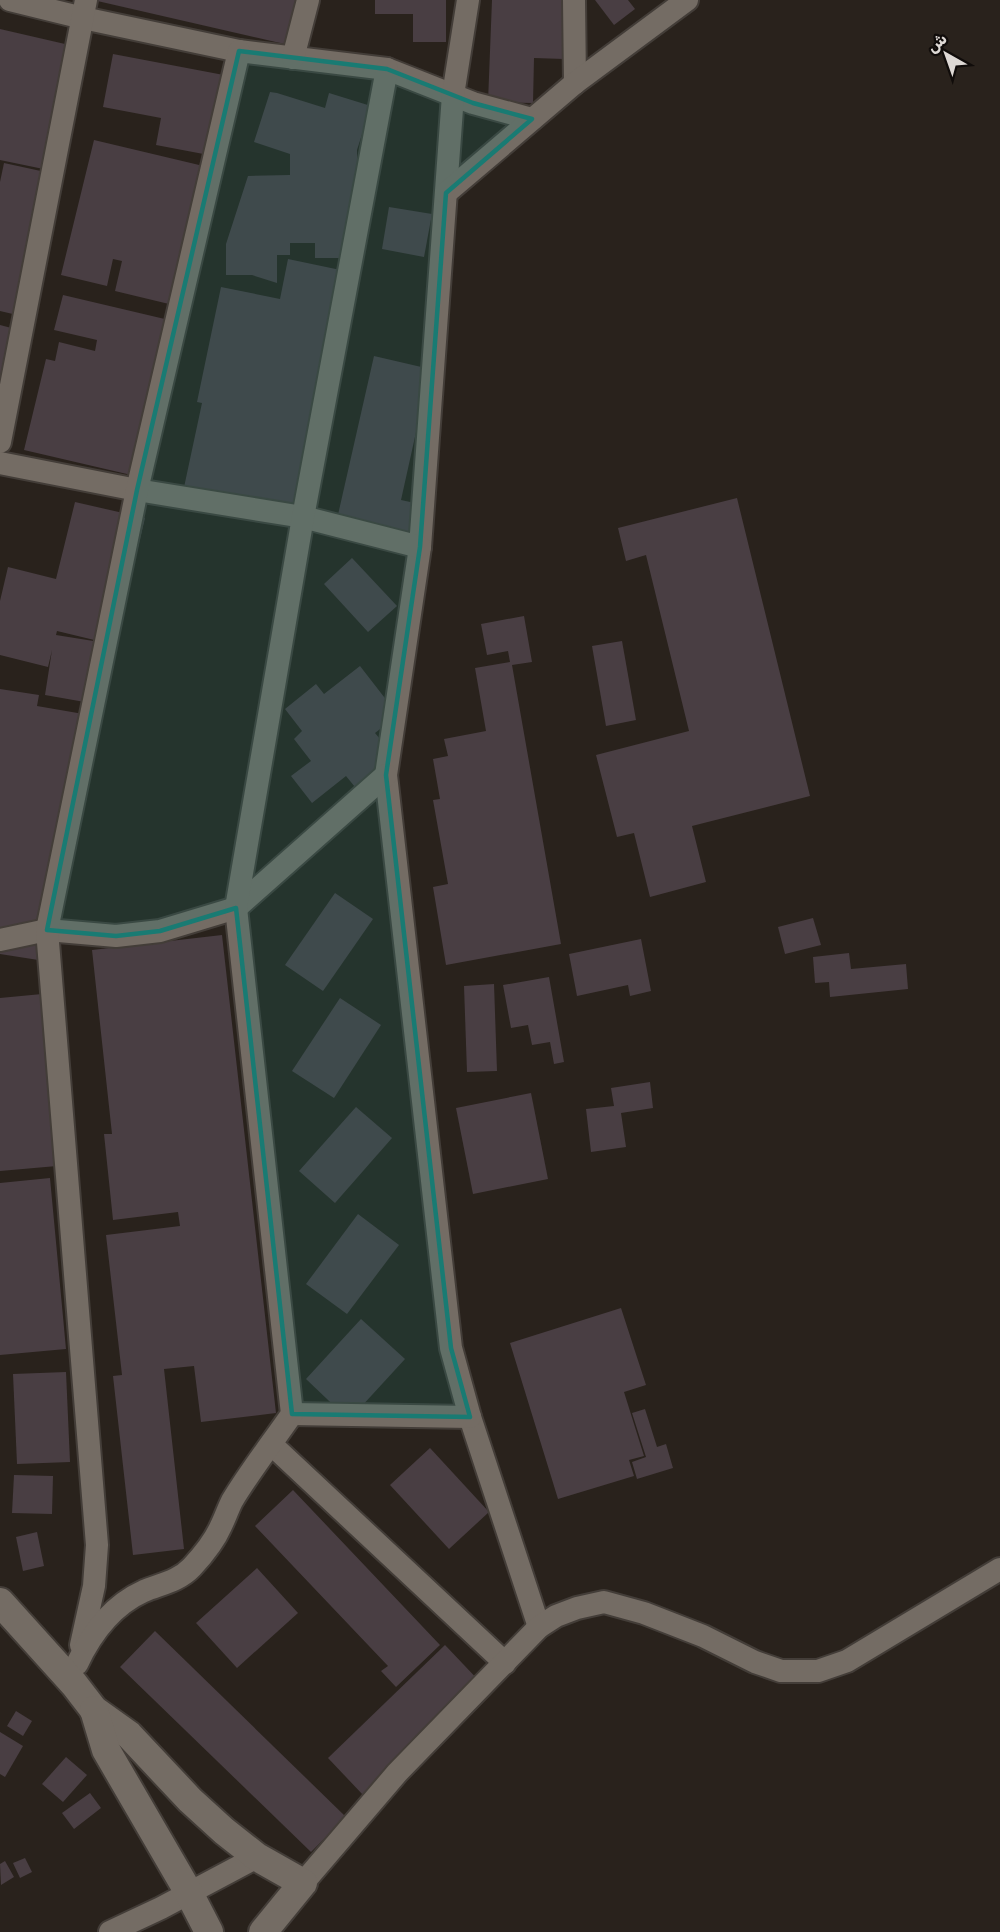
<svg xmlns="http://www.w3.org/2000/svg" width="1000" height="1932" font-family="Rubik,'Noto Sans Arabic',sans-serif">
	<rect width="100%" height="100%" fill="#29221c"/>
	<!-- building -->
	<g fill="#493e43">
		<polygon points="93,0 313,0 302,48"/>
		<polygon points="375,0 446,0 446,42 413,42 413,14 375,14"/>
		<polygon points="492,0 581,0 564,59 534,58 533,103 488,102"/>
		<polygon points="595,0 628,0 635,9 614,25"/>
		<polygon points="0,29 78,47 53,171 0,160"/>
		<polygon points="113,54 229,76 214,156 156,145 161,118 103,107"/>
		<polygon points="270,92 277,93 325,108 329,93 371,106 357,150 358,208 341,258 315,258 315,243 290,243 290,255 277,255 277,283 252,275 226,275 226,244 248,176 290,175 290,154 254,142"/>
		<polygon points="94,140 216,169 169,304 115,291 122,261 113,259 107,286 61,275"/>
		<polygon points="4,163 50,173 17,315 0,311 0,182"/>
		<polygon points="389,207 432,214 424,257 382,249"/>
		<polygon points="288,259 350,272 298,516 183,492 202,403 197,402 221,287 280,299"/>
		<polygon points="63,295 169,320 144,478 24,450 46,359 55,361 59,342 95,351 97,340 54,330"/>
		<polygon points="0,325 19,330 0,398"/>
		<polygon points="374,356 430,369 401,500 424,505 415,546 335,528"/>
		<polygon points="737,498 810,796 692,826 706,882 650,897 634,833 617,837 596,755 689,731 646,555 626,561 618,528"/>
		<polygon points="75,502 145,518 115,645 57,631 56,635 106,643 96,704 45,695 52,650 48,667 0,655 0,601 8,567 56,579"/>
		<polygon points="352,558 397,606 368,632 324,584"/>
		<polygon points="524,616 532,662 512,665 561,944 446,965 433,887 448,884 433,800 440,799 433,759 448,756 444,739 486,731 475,668 510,662 508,651 487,655 481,624"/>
		<polygon points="622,641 636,720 606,726 592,646"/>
		<polygon points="360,666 398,715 375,733 395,757 355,787 346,776 312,803 291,776 311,761 294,739 302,731 285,709 316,684 324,694"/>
		<polygon points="0,689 39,695 37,706 95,716 51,962 0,954"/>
		<polygon points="335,893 373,919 323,991 285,965"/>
		<polygon points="813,918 821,945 785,954 778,927"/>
		<polygon points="222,935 276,1413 201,1422 194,1366 164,1369 184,1549 133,1555 113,1376 122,1375 106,1235 180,1226 178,1212 113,1220 104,1134 112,1134 92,950"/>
		<polygon points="641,939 651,991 630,996 628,985 577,996 569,954"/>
		<polygon points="849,953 851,969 906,964 908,989 830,997 829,982 815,983 813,957"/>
		<polygon points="549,977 564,1062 554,1064 550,1042 532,1045 528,1025 511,1028 503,985"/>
		<polygon points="494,984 497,1071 467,1072 464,986"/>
		<polygon points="42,994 57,1166 0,1171 0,998"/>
		<polygon points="340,998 381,1025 334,1098 292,1071"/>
		<polygon points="650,1082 653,1108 621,1113 626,1147 591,1152 586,1109 614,1106 611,1088"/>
		<polygon points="531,1093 548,1179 473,1194 456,1108"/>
		<polygon points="356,1107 392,1138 335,1203 299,1171"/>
		<polygon points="50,1178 66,1349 0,1355 0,1183"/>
		<polygon points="358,1214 399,1245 347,1314 306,1284"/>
		<polygon points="621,1308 646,1385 624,1392 644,1456 629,1460 634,1476 558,1499 510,1343"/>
		<polygon points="361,1319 405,1359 349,1420 306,1379"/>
		<polygon points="66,1372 70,1462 17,1464 13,1374"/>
		<polygon points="645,1409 657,1447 666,1444 673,1468 637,1479 632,1462 646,1457 632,1413"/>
		<polygon points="430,1448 489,1512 449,1549 390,1485"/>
		<polygon points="14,1475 53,1476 52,1514 12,1513"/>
		<polygon points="293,1490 440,1645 396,1687 381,1671 388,1666 255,1526"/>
		<polygon points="37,1532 44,1566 23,1571 16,1537"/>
		<polygon points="257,1568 298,1613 237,1668 196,1623"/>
		<polygon points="155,1631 346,1817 311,1852 120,1667"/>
		<polygon points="445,1645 482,1684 364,1796 328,1758"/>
		<polygon points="16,1711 32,1721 23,1736 7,1726"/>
		<polygon points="0,1732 23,1746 5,1777 0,1774"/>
		<polygon points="66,1757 87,1775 63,1802 42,1784"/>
		<polygon points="90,1793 101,1808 74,1829 62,1813"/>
		<polygon points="25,1858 32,1872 20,1878 13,1863"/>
		<polygon points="5,1861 14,1877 1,1885 0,1864"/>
	</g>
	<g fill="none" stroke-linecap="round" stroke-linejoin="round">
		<!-- minor casing -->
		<g stroke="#433d38" stroke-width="26">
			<g id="minor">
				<polyline points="10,0 83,18 239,51 387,69 473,103 532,119"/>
				<polyline points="468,0 453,95 420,547 386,775 451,1348 470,1417 539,1627"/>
				<polyline points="574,0 575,83"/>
				<polyline points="293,58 308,0"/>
				<polyline points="446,193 575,83 687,0"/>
				<polyline points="0,442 86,0"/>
				<polyline points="0,463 137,490 303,517 420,547"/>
				<polyline points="0,940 47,930 116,936 160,931 236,908 386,775"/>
				<polyline points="292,1414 470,1417"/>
				<polyline points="271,1444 505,1663"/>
				<polyline points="81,1645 94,1586 97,1545 47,930 137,490 239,51"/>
				<path d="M77,1664C91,1634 113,1605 144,1591C161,1584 179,1581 192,1567C204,1554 214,1542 221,1526C225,1518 228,1509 232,1501C250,1471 272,1443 292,1414L236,908L303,517L387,69"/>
				<polyline points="303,1883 397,1773 539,1627 556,1616 577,1608 604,1602 644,1613 703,1636 755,1662 781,1671 818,1671 847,1661 1000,1569"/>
				<polyline points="110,1932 161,1908 257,1857"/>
			</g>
		</g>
		<!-- tertiary casing -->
		<g stroke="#433d38" stroke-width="32">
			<g id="tertiary">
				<polyline points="0,1602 74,1684 94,1710 129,1735 190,1800 224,1831 257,1857 303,1883 263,1932"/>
				<polyline points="94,1710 106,1750 189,1893 209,1932"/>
			</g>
		</g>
		<!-- minor -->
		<use href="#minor" stroke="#746c64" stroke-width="22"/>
		<!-- tertiary -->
		<use href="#tertiary" stroke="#746c64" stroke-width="28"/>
	</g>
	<!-- marked area -->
	<path fill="#197b73" fill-opacity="0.2" stroke="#197b73" stroke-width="4.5" stroke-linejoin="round" d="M239,51L387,69L473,103L532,119L446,193L420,547L386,775L451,1348L470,1417L292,1414L236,908L160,931L116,936L47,930L137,490Z"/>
	<!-- north arrow -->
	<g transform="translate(946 54) rotate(320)" stroke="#100c0a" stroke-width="4.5" paint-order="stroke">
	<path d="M0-4.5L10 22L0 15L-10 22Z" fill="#ded9d5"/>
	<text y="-9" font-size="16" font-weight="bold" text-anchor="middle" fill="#ded9d5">ش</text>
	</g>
</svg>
